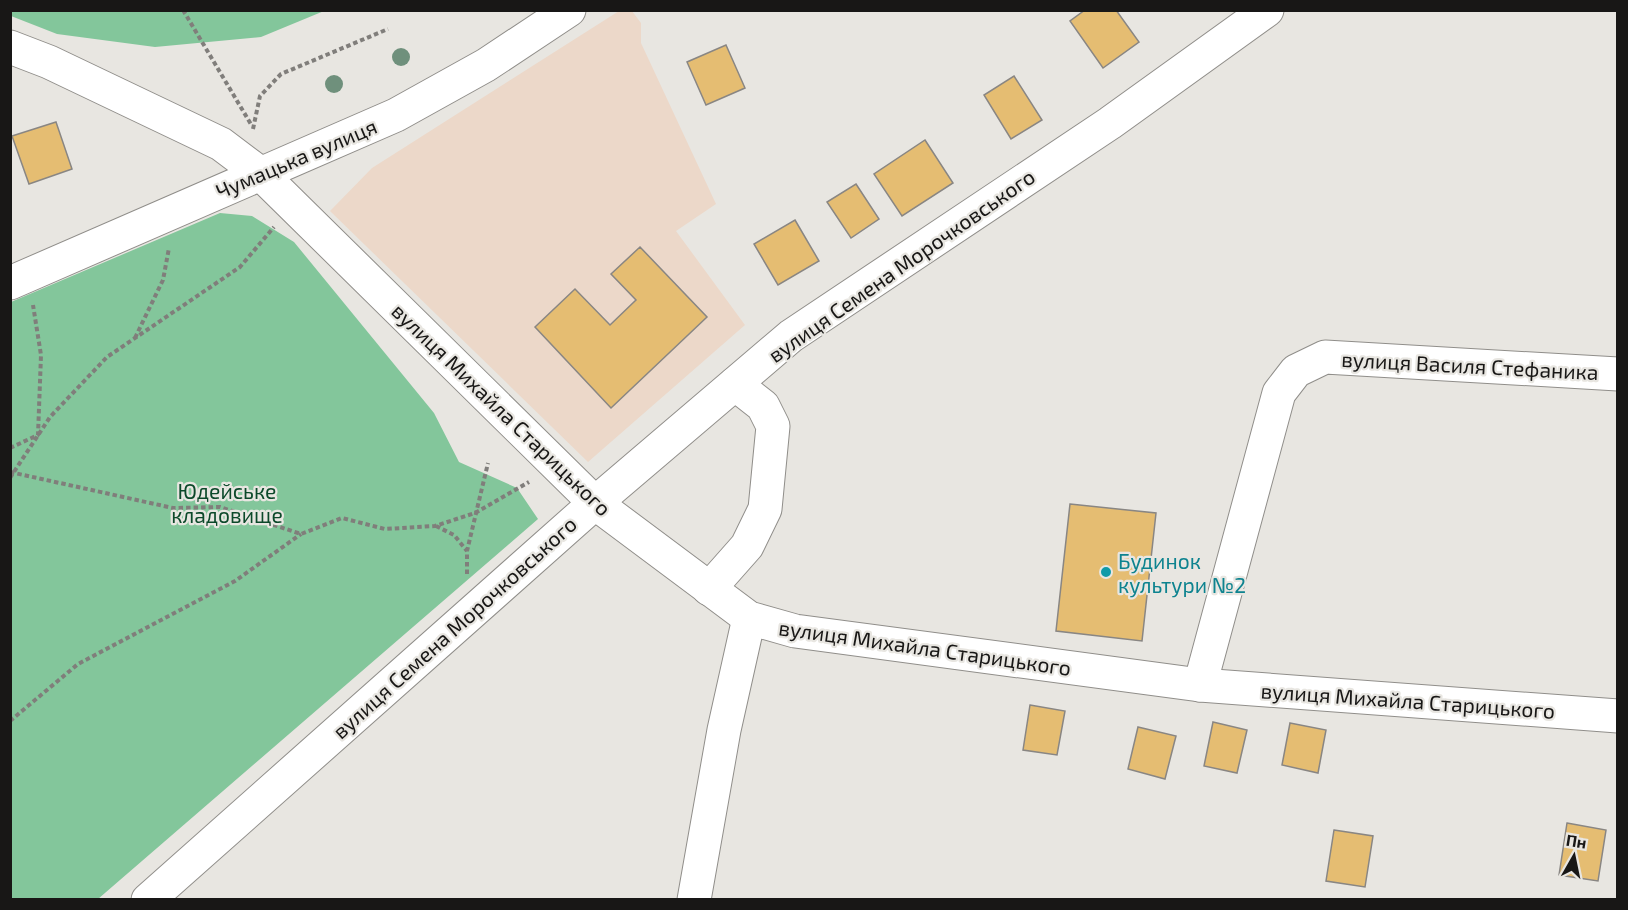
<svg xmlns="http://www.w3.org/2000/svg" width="1628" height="910" font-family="'Exo 2',sans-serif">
	<rect width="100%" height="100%" fill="#e8e6e1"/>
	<!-- industrial -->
	<polygon fill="#ecd8c9" points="619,11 632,11 641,23 641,43 716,204 676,231 745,325 588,462 330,211 372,168"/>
	<!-- green -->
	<g fill="#83c69b">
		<polygon points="10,11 11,10 324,11 261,37 155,47 57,34 11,16"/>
		<polygon points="220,213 252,216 294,242 434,413 459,462 517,488 538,519 98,899 11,899 11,302"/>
	</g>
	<!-- building -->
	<g fill="#e5bd72" stroke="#898683" stroke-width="1.5">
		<polygon points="1085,10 1116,10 1139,42 1103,68 1070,21"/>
		<polygon points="726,45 745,88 706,105 687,62"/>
		<polygon points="1014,76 1042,120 1011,139 984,95"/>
		<polygon points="56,122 72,169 29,184 12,136"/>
		<polygon points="925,140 953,183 902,216 874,174"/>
		<polygon points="856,184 879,219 851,238 827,202"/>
		<polygon points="795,220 819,261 778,285 754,244"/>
		<polygon points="640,247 707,317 611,408 535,327 575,289 610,325 636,300 611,274"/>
		<polygon points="1070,504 1156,513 1142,641 1056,631"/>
		<polygon points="1030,705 1065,711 1057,755 1023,750"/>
		<polygon points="1213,722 1247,730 1237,773 1204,766"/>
		<polygon points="1290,723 1326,730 1318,773 1282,765"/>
		<polygon points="1138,727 1176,736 1165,779 1128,769"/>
		<polygon points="1567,823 1606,830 1598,881 1559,875"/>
		<polygon points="1334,830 1373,836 1365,887 1326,881"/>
	</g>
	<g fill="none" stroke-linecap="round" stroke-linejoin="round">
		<!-- minor casing -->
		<g stroke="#908e8a" stroke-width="35">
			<g id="minor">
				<polyline points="10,47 49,62 221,144 261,174 595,503 749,618 795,631 1200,685 1618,716"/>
				<polyline points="10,283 396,115 486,65 569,10"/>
				<polyline points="709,589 747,546 765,509 773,426 763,406 735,384"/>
				<polyline points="1200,685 1279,393 1296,371 1325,357 1618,374"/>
				<polyline points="148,900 595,503 791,336 1110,123 1267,10"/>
				<polyline points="694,900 724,730 749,618"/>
			</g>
		</g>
		<!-- path -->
		<g stroke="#807e7b" stroke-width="4" stroke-dasharray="4.5 3" stroke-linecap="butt">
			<polyline points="183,10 252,126"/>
			<polyline points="253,129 260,96 281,74 388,29"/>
			<polyline points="135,338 163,280 169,248"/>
			<polyline points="10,448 38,435 41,355 33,305"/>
			<polyline points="10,472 173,508 220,507 301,534 342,518 385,529 435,526 475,513 529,482"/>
			<polyline points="10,478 50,417 107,357 240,267 274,227"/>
			<polyline points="436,526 454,535 467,551"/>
			<polyline points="467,574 467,551 488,463"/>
			<polyline points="10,721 78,664 235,581 301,534"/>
		</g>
		<!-- minor -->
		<use href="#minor" stroke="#fff" stroke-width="33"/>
	</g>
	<!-- trees -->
	<g fill="#6f907c">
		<circle cx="401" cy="57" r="9"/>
		<circle cx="334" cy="84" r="9"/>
	</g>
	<!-- markers -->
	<circle fill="#0f9aa8" stroke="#e8e6e1" stroke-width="2" cx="1106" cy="572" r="6"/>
	<g text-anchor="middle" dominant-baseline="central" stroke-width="4.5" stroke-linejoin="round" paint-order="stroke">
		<!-- street labels -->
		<g font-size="21" fill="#181716" stroke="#e8e6e1">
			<text transform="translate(296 158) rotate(-23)">Чумацька вулиця</text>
			<text transform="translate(901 265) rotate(-35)">вулиця Семена Морочковського</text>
			<text transform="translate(1470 365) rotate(3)">вулиця Василя Стефаника</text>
			<text transform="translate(502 409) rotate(44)">вулиця Михайла Старицького</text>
			<text transform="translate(454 627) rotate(-42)">вулиця Семена Морочковського</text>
			<text transform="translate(925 647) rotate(8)">вулиця Михайла Старицького</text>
			<text transform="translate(1408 700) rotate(4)">вулиця Михайла Старицького</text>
		</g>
		<!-- park labels -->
		<g font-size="21" fill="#0c492a" stroke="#e8e6e1">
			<text x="227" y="490">Юдейське<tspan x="227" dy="24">кладовище</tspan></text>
		</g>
		<!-- culture labels -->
		<g font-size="21" fill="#0d838f" stroke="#e8e6e1" text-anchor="start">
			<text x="1118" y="560">Будинок<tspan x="1118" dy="24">культури №2</tspan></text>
		</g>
	</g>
	<!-- border -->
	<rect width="1628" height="910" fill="none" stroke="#181716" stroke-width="24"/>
	<!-- north arrow -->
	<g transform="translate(1574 856) rotate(9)" stroke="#e8e6e1" stroke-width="4.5" paint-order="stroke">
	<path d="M0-4.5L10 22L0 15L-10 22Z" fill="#181716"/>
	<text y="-9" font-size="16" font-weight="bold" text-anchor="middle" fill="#181716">Пн</text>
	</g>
</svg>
